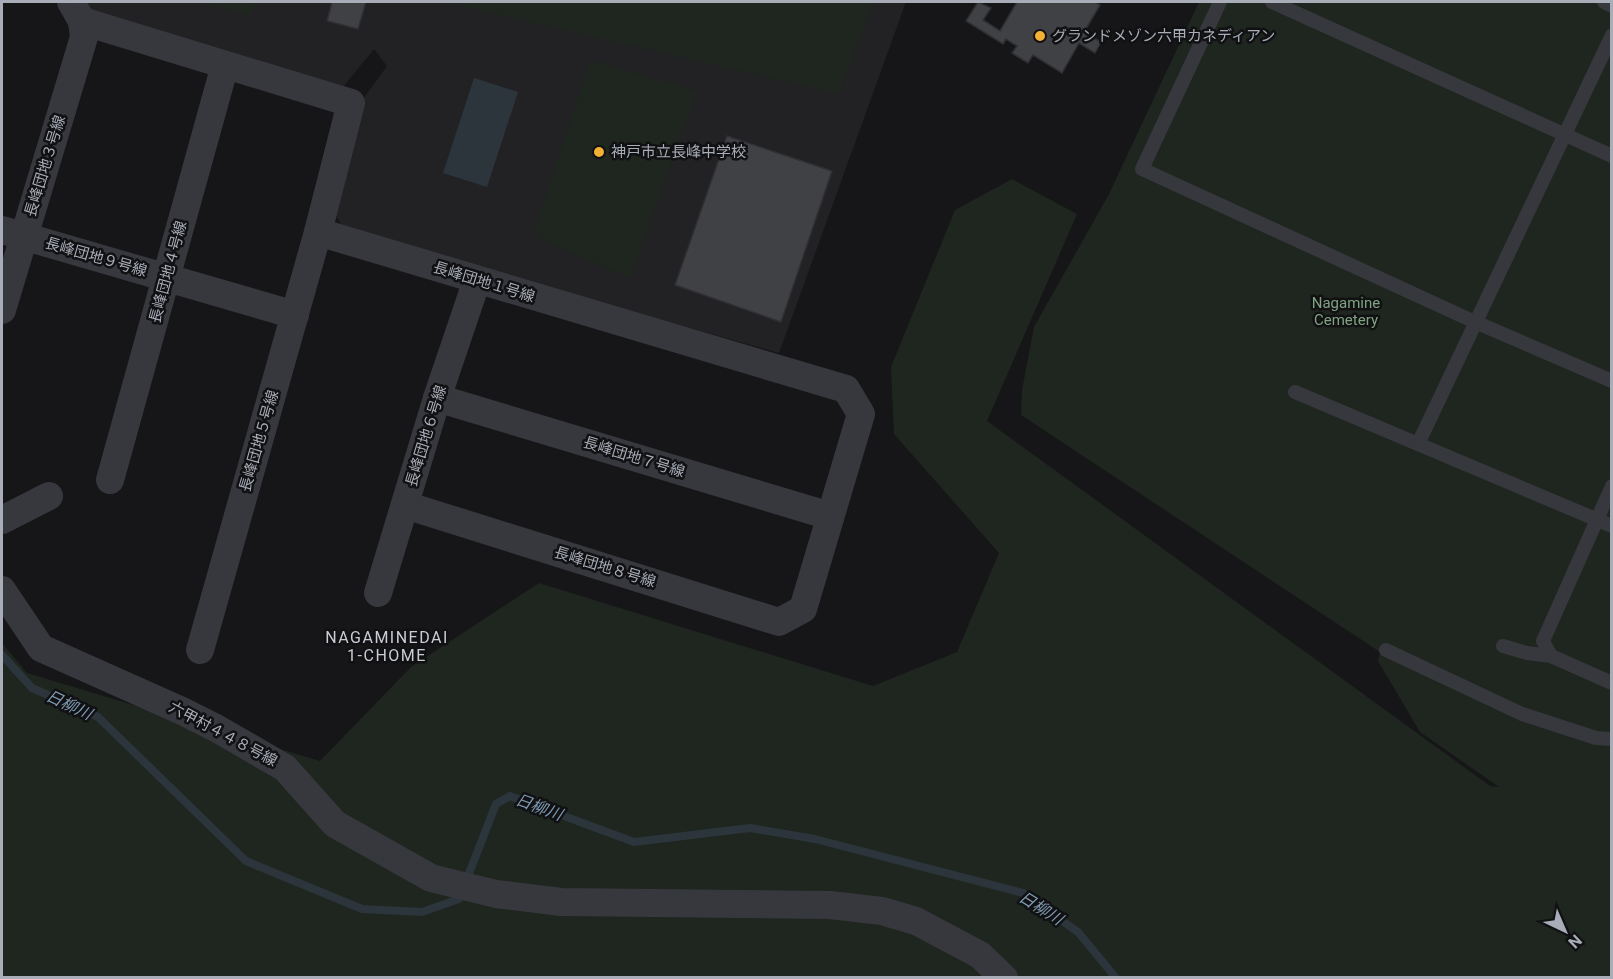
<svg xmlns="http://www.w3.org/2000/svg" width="1613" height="979" font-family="Roboto,'Noto Sans JP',sans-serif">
	<rect width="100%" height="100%" fill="#161618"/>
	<!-- built -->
	<polygon fill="#222225" points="80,2 906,2 779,353 345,231 330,205 363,99 387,66 374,49 343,87 87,14"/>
	<!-- green -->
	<g fill="#1e261f">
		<polygon points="202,2 255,2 251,16"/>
		<polygon points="449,2 873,2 839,94 448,3"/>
		<polygon points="1199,2 1611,2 1611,977 2,977 2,643 27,673 320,761 411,667 539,583 873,686 957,652 999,553 894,434 891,367 955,210 1012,179 1077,214 987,421 1490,786 1499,787 1420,732 1378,661 1380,652 1021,415 1022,390 1034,327 1109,194"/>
		<polygon points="590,60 697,91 630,278 546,242 535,230"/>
	</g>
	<!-- water -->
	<polygon fill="#2c353c" points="474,78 518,92 487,187 443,173"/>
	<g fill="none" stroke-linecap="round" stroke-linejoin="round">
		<!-- stream -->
		<polyline stroke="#2c353c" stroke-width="8" points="2,655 32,688 98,717 246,861 362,909 422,912 459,899 496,804 510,796 634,842 750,828 815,839 1023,893 1078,932 1116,978"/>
	</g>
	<!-- building -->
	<g fill="#404145" stroke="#303034" stroke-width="1.5">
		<polygon points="332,2 366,2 358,29 327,21"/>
		<polygon points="978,2 991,8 983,20 1000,31 1017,2 1095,2 1100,5 1084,32 1101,42 1095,53 1079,43 1062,73 1033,55 1028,63 1012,53 1017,46 1006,39 1003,44 966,21"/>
		<polygon points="727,136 832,171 781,322 675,285"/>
	</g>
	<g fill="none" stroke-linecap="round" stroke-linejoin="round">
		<!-- service -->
		<g stroke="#37383d" stroke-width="14">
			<polyline points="1220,2 1142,169 1475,322 1612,381"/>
			<polyline points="1272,2 1612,156"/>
			<polyline points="1604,2 1612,6"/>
			<polyline points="1295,392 1612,526"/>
			<polyline points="1418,444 1612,35"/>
			<polyline points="1612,486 1543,641 1551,656 1612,683"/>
			<polyline points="1503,646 1527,653 1551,656"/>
			<polyline points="1386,650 1522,714 1596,738 1612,739"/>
		</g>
		<!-- minor -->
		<g stroke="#37383d" stroke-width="28">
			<polyline points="71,2 82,21 351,103 318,232 846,389 861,414 803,609 779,622 405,505"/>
			<polyline points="2,230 295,315"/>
			<polyline points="2,310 84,37 82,21"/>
			<polyline points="437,398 830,516"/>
			<polyline points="110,480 225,65"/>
			<polyline points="2,520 49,496"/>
			<polyline points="2,590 41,648 182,711 216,728 285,768 335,824 431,878 496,894 561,902 830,905 882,911 916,921 980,955 1004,978"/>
			<polyline points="378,593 437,398 477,280"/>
			<polyline points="200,650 318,232"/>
		</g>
	</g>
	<!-- markers -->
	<g fill="#f2b134" stroke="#111113" stroke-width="2">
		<circle cx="1040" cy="36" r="6"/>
		<circle cx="599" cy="152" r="6"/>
	</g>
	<g text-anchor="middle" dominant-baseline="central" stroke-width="5" stroke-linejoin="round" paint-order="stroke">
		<!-- poi labels -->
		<g font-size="15" fill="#a8adb8" stroke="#111113" text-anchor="start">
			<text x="1052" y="36">グランドメゾン六甲カネディアン</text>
			<text x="611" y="152">神戸市立長峰中学校</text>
		</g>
		<!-- street labels -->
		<g font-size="15" fill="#a8adb8" stroke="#111113">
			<text transform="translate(45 166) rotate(-73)">長峰団地３号線</text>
			<text transform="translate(96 257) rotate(16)">長峰団地９号線</text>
			<text transform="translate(168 272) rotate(-75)">長峰団地４号線</text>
			<text transform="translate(484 282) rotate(17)">長峰団地１号線</text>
			<text transform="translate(426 436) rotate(-73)">長峰団地６号線</text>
			<text transform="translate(259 441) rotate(-74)">長峰団地５号線</text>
			<text transform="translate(634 457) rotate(17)">長峰団地７号線</text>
			<text transform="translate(605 567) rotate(17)">長峰団地８号線</text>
			<text transform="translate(223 734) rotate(28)">六甲村４４８号線</text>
		</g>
		<!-- park labels -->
		<g font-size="15" fill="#7fa381" stroke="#111113">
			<text x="1346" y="303">Nagamine<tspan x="1346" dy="17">Cemetery</tspan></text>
		</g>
		<!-- neighbourhood labels -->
		<g font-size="16" letter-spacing="1.5" fill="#c9ccd4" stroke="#111113">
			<text x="387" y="637">NAGAMINEDAI<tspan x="387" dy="18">1-CHOME</tspan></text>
		</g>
		<!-- water labels -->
		<g font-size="16" font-style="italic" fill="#7f9bb3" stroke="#111113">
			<text transform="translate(69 705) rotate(25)">日柳川</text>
			<text transform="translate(539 807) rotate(20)">日柳川</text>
			<text transform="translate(1041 908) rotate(32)">日柳川</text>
		</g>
	</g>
	<!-- border -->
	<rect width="1613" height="979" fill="none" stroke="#a8adb8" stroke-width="6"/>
	<!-- north arrow -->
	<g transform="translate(1565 931) rotate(136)" stroke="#111113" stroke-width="4.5" paint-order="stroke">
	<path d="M0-4.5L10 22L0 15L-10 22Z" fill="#a8adb8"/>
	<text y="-9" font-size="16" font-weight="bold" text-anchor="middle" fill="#a8adb8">N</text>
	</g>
</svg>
